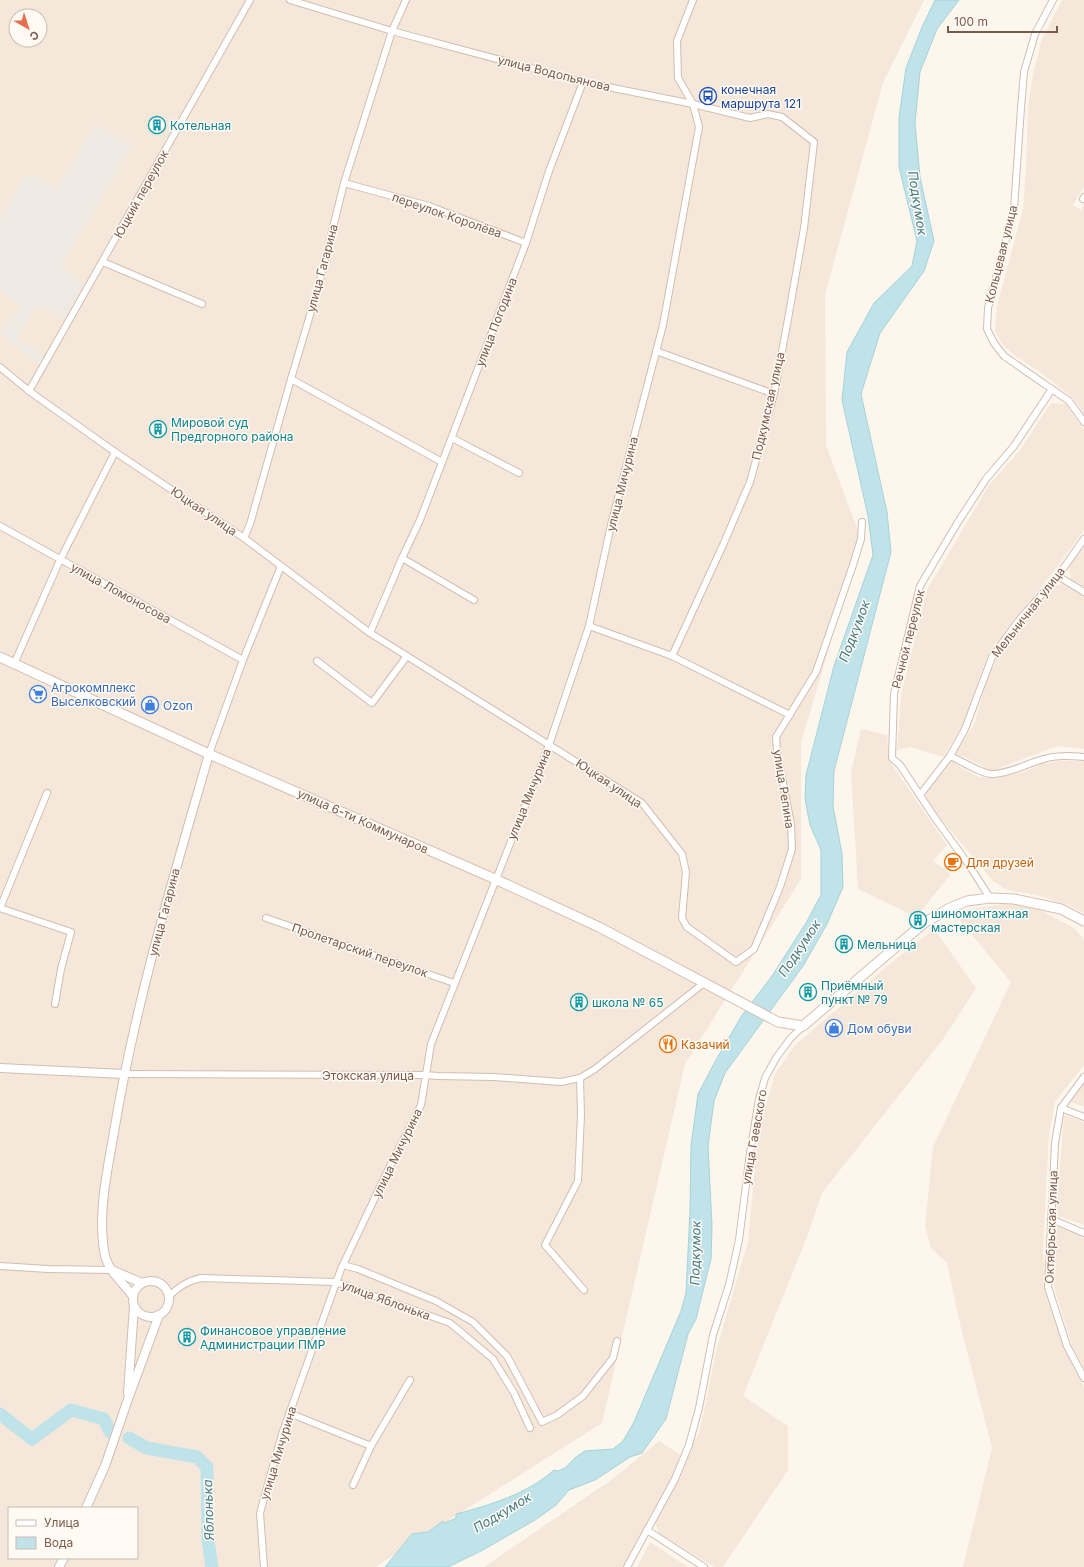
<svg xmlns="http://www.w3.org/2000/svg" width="1084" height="1567" font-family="Inter,sans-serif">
	<rect width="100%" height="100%" fill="#fdf6ec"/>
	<!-- residential -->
	<g fill="#f5e8da" fill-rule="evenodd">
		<path d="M0,0H924L883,83L825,295L826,445L861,539L801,743V879L685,1064L602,1423L375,1567H0ZM16,16H40V40H16ZM9,1508H137V1558H9Z"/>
		<polygon points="1062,0 1084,0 1084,187 1073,205 1081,210 1084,205 1084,414 1074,399 1040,372 1015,356 1003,345 995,331 997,306 1023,209 1026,169 1028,108 1033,74 1042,39"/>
		<polygon points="1051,403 1066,404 1084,430 1084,530 1055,570 1016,617 987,657 962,726 943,757 910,747 897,750 901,695 927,590 989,485 1020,450"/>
		<polygon points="1084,546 1084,587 1071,579 1069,567"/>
		<polygon points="1063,584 1084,597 1084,749 1057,746 992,771 963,756 957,756 956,752 974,725 986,683 996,660 1012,635 1055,585"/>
		<polygon points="861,729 887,735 890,762 947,845 933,861 951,874 916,917 858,889 851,773"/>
		<polygon points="953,761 958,766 979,777 994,778 1023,772 1042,764 1058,761 1084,761 1084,913 1068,905 1036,895 1007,890 992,880 926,801 926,793 948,762"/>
		<polygon points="1010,903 1042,911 1074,928 1084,939 1084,1065 1055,1102 1049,1134 1043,1251 1046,1289 1064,1349 1084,1387 1084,1567 963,1567 992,1448 960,1324 947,1263 931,1248 925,1226 933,1147 1011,982 953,912"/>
		<polygon points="934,929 976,988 944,1038 822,1193 807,1237 743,1396 788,1426 788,1470 723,1567 714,1567 659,1534 655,1522 663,1509 700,1430 717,1347 748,1242 758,1133 775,1074 795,1045 892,962"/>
		<polygon points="1084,1082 1084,1107 1070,1102"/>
		<polygon points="1064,1115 1084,1122 1084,1225 1056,1215"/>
		<polygon points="1052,1224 1084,1238 1084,1368 1072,1346 1054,1287"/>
		<polygon points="659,1441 683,1456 626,1567 484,1567 614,1478"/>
		<polygon points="650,1542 688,1567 637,1567"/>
	</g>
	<!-- industrial -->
	<polygon fill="#efe9e4" points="95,125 132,145 61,265 83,285 64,318 37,305 16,339 46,355 40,365 0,333 21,307 0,291 0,218 24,177 35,176 57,189"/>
	<!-- water -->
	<path fill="#bfe3e8" stroke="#a5d3da" d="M935,0H959L937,29L920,72L915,123L920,177L934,241L924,271L880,333L861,394L887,512L891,552L834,771L833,806L842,854L843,887L827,924L803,966L725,1073L714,1101L708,1146L712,1226L711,1259L696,1319L688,1334L666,1419L642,1453L630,1457L595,1480L569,1490L556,1505L535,1520L481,1551L448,1567H385L412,1534L428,1532L443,1521L445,1523L456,1518V1514C490,1505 527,1494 554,1470L558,1471L565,1468L576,1457L585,1451L613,1449L623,1441L634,1422L681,1311L686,1293L690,1211L691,1146L698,1094L716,1060L742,1015L772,976L806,923L821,895V850L810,825L805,799L806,775L834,666L873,555L868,516L842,400L847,352L874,303L912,266L917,241L899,167V118L906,68L922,27Z"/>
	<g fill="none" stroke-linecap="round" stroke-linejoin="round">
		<!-- river -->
		<g stroke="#bfe3e8" stroke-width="13">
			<polyline points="0,1414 32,1439 71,1410 104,1419 110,1432"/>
			<polyline points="129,1438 147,1448 197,1457 207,1467 208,1540 212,1567"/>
		</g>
		<!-- minor casing -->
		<g stroke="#d1beb0" stroke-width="8">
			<g id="minor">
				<polyline points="290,0 392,31 583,82 693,104 750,118 768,114 782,117 814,142 804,228 788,319 774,394 750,482 723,545 672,656"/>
				<polyline points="1053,0 1035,34 1024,72 1021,108 1014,209 988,308 987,329 994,343 1004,356 1069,401 1084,422"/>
				<polyline points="344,183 429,206 526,243"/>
				<polyline points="1083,199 1084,197"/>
				<polyline points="103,262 202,304"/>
				<polyline points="656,351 774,394"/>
				<polyline points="0,367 29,391 115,452 244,538 370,633 642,803 682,854 686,872 682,918 687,927 736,962 754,949 780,887 792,849 791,824 777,752 776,737 816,672 853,565 861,539 862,522"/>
				<polyline points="291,379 442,462"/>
				<polyline points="29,391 250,0"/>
				<polyline points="452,438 519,473"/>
				<polyline points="0,526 243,660"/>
				<polyline points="244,538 250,524 291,379 318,288 344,183 392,31 406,0"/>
				<polyline points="402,558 474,600"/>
				<polyline points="1058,576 1084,592"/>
				<polyline points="589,626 672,656 790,715"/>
				<polyline points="370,633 402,558 420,520 526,243 549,171 583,82"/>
				<polyline points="317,661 372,703 407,656"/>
				<polyline points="14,664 60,560 115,452"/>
				<polyline points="209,754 243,660 281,566"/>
				<polyline points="950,756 965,729 992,657 1019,620 1058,576 1084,539"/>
				<path d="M920,795L950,756C960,760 983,775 993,774C1009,774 1028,763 1044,759C1057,755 1071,756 1084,757"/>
				<polyline points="990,898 971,868 935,818 900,765 892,758 894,694 920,586 958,522 986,479 1014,446 1052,389"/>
				<polyline points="0,908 71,932 61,969 55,1004"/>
				<polyline points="0,908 47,793"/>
				<polyline points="266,918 454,983"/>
				<polyline points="124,1074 425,1075 438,1076 494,1077 561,1082 580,1078 595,1069 704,983"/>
				<polyline points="1084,1077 1061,1108 1055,1143 1048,1287 1067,1346 1084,1378"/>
				<polyline points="580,1078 581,1115 578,1181 545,1245 584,1290"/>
				<polyline points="1061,1108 1084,1117"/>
				<polyline points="1051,1219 1084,1233"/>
				<polyline points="343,1265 358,1269 436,1301 473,1322 507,1356 542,1422 557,1415 583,1396 613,1358 617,1341"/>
				<polyline points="0,1266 48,1269 111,1270"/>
				<path d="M169,1296C179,1287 187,1281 201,1278L335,1282L450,1323L493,1359L514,1393L530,1428"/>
				<polyline points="289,1413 371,1446"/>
				<polyline points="353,1485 371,1446 410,1380"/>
				<polyline points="647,1530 704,1567"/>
				<polyline points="264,1567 260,1513 282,1434 341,1269 390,1166 421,1105 431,1044 549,745 589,626 611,525 663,325 699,127 693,104 678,78 677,41 693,0"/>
				<polyline points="627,1567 675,1479 689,1445 699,1408 713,1335 729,1285 739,1240 750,1153 759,1099 765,1078 776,1058 790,1039 803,1026"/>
			</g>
		</g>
		<!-- tertiary casing -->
		<g stroke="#d1beb0" stroke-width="10">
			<g id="tertiary">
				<polyline points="0,1068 124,1074"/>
				<polyline points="114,1271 142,1283"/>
				<circle cx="151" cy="1299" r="18"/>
				<path d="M132,1295C123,1283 109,1271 105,1256C97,1215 107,1173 114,1132C135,1004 173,879 209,754"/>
				<polyline points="128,1393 134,1306"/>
				<polyline points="86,1508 105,1466 127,1402 159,1315"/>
				<polyline points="59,1567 64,1558"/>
			</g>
		</g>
		<!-- secondary casing -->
		<g stroke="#d6c0b0" stroke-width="11">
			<polyline id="secondary" points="0,657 209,754 495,879 599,927 778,1022 803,1026 924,923 950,908 967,901 990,898 1014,899 1061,909 1084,921"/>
		</g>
		<!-- minor -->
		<use href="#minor" stroke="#fff" stroke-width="6"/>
		<!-- tertiary -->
		<use href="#tertiary" stroke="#fff" stroke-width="8"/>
		<!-- secondary -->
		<use href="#secondary" stroke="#fff" stroke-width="9"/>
	</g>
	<!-- icons -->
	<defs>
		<g id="bus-ring" transform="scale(0.9)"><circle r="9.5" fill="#fffaf3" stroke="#1a4fb4" stroke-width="1.5"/><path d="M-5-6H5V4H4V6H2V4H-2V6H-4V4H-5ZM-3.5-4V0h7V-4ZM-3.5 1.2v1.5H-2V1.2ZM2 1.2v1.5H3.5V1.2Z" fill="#1a4fb4"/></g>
		<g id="building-ring" transform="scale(0.9)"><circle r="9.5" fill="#fffaf3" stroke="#0f9aa8" stroke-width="1.5"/><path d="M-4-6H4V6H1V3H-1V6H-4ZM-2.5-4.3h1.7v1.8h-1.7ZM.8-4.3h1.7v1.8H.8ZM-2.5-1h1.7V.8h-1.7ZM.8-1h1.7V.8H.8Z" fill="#0f9aa8"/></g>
		<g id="supermarket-ring" transform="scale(0.9)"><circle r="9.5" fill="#fffaf3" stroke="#3f7fe0" stroke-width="1.5"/><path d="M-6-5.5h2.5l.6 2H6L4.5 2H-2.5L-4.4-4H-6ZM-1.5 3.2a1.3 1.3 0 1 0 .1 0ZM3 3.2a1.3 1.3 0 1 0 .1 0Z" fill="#3f7fe0"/></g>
		<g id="shop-ring" transform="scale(0.9)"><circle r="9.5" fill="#fffaf3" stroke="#3f7fe0" stroke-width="1.5"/><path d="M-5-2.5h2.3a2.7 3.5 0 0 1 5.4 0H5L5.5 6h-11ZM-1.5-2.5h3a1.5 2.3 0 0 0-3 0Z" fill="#3f7fe0"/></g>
		<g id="cafe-ring" transform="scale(0.9)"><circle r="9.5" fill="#fffaf3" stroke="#e8710a" stroke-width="1.5"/><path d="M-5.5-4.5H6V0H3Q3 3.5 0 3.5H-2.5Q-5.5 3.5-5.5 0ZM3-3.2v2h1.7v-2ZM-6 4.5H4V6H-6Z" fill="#e8710a"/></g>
		<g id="restaurant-ring" transform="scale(0.9)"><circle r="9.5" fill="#fffaf3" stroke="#e8710a" stroke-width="1.5"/><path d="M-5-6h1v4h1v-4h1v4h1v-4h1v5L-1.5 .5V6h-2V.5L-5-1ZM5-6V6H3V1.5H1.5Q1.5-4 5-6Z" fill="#e8710a"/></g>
	</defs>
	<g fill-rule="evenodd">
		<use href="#bus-ring" x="708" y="96"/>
		<use href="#building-ring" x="157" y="125"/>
		<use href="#building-ring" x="158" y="429"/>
		<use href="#supermarket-ring" x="38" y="694"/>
		<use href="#shop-ring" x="150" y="705"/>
		<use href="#cafe-ring" x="953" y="862"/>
		<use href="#building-ring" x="918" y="920"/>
		<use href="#building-ring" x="844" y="944"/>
		<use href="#building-ring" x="808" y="992"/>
		<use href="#building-ring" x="579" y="1002"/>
		<use href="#shop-ring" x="834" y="1028"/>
		<use href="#restaurant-ring" x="668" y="1044"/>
		<use href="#building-ring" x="187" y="1337"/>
	</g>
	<g text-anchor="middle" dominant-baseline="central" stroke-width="3" stroke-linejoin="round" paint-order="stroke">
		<!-- street labels -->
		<g font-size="12" fill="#7a5c4d" stroke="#fffaf3">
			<text transform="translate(554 73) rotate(14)">улица Водопьянова</text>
			<text transform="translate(141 194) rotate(-61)">Юцкий переулок</text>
			<text transform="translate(447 215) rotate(19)">переулок Королёва</text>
			<text transform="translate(1001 254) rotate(-76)">Кольцевая улица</text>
			<text transform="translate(322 268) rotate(-75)">улица Гагарина</text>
			<text transform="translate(496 322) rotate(-69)">улица Погодина</text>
			<text transform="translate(768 406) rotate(-77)">Подкумская улица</text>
			<text transform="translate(622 484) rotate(-76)">улица Мичурина</text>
			<text transform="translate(204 511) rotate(34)">Юцкая улица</text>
			<text transform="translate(121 593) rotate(29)">улица Ломоносова</text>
			<text transform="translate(1028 612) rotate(-52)">Мельничная улица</text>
			<text transform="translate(908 639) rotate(-76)">Речной переулок</text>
			<text transform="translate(609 783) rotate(34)">Юцкая улица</text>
			<text transform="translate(784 789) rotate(81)">улица Репина</text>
			<text transform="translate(529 794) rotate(-68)">улица Мичурина</text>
			<text transform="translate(363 821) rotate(24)">улица 6-ти Коммунаров</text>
			<text transform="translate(164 912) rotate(-75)">улица Гагарина</text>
			<text transform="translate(360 950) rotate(19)">Пролетарский переулок</text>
			<text x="368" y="1075">Этокская улица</text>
			<text transform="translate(754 1137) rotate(-80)">улица Гаевского</text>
			<text transform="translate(397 1153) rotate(-64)">улица Мичурина</text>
			<text transform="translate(1051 1227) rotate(-88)">Октябрьская улица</text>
			<text transform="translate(386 1300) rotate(20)">улица Яблонька</text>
			<text transform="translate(278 1453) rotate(-73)">улица Мичурина</text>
		</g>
		<!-- transit labels -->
		<g font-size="12" fill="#164399" stroke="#fffaf3" text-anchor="start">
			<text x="721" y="89">конечная<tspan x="721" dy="14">маршрута 121</tspan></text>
		</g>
		<!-- culture labels -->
		<g font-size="12" fill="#0d838f" stroke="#fffaf3" text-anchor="start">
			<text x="170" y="125">Котельная</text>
			<text x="171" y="422">Мировой суд<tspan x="171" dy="14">Предгорного района</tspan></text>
			<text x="931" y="913">шиномонтажная<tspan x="931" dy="14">мастерская</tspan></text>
			<text x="857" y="944">Мельница</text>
			<text x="821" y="985">Приёмный<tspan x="821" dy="14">пункт № 79</tspan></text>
			<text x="592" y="1002">школа № 65</text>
			<text x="200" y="1330">Финансовое управление<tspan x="200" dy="14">Администрации ПМР</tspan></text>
		</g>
		<!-- shop labels -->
		<g font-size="12" fill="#366cbe" stroke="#fffaf3" text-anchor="start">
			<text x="51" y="687">Агрокомплекс<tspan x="51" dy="14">Выселковский</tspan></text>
			<text x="163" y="705">Ozon</text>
			<text x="847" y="1028">Дом обуви</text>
		</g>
		<!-- food labels -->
		<g font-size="12" fill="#c56008" stroke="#fffaf3" text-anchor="start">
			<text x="966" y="862">Для друзей</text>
			<text x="681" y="1044">Казачий</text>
		</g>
		<!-- water labels -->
		<g font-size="13" font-style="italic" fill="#437c86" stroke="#fffaf3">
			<text transform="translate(918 203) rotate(81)">Подкумок</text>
			<text transform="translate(854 631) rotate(-69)">Подкумок</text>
			<text transform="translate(799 948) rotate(-56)">Подкумок</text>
			<text transform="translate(695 1253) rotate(-89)">Подкумок</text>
			<text transform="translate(208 1510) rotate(-92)">Яблонька</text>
			<text transform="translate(502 1512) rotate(-31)">Подкумок</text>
		</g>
	</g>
	<!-- legend -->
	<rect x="8" y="1507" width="130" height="52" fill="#fffaf3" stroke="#cabbb1"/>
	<rect x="16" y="1520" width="20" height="6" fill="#ffffff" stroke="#cabbb1"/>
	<text x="44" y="1527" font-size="12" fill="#7a5c4d">Улица</text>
	<rect x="16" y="1537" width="20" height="12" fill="#bfe3e8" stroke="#cabbb1"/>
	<text x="44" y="1547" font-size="12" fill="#7a5c4d">Вода</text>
	<!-- north arrow -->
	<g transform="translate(28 28) rotate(141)"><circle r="19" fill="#fffaf3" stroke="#cabbb1"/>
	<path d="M0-3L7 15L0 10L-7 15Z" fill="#e76f51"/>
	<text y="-6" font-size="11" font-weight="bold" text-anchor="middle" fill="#7a5c4d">С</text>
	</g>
	<!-- scale -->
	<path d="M948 26v6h109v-6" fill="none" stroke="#7a5c4d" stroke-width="2"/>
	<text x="954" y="26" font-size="12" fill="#7a5c4d" stroke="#fffaf3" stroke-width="3" paint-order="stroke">100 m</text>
</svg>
